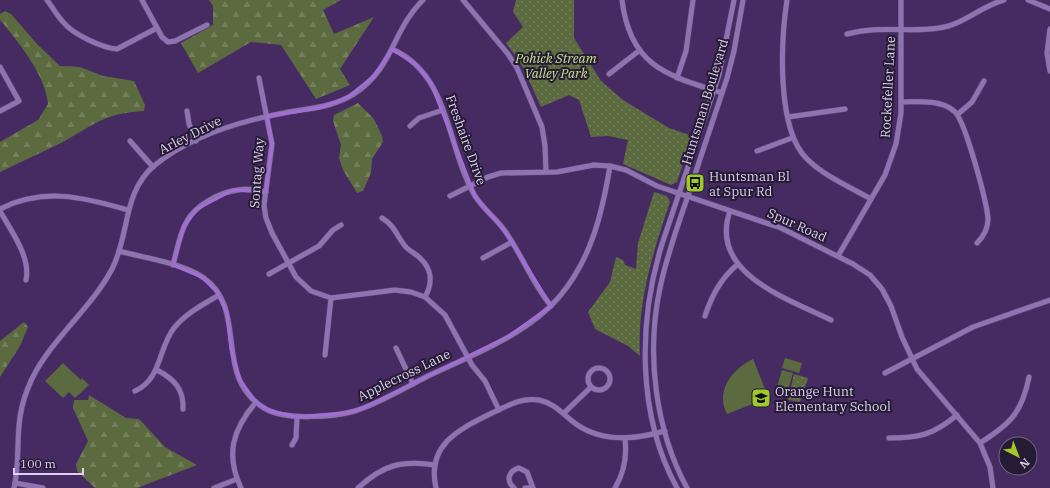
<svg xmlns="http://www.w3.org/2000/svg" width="1050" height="488" font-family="'IBM Plex Serif',serif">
	<defs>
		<pattern id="grass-dots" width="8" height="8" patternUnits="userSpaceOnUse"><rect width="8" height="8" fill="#5c6a3f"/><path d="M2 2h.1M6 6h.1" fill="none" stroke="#737e5b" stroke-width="1.8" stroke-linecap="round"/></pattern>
		<pattern id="forest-firs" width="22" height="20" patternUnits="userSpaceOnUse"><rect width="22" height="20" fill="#5c6a3f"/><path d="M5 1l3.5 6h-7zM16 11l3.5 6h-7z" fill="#737e5b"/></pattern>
	</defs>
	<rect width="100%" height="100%" fill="#452b62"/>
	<!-- grass -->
	<g fill="url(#grass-dots)">
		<polygon points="516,0 574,0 574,38 601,81 623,100 669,128 692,136 677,182 671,185 623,164 628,140 608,136 591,137 579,100 569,95 541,107 523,67 506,43 523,27 513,12"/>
		<path d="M654,192L667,196L670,202C653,252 637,302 640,356L628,346L595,329L588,312L610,282L616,257L623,260L625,265L636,269L638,243Z"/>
		<polygon points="794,374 808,378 800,402 788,400"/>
	</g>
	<!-- forest -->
	<g fill="url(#forest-firs)">
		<polygon points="209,0 341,0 323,10 334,34 374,17 340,69 350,85 316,99 281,45 251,42 198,73 181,43 213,25 213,6"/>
		<path d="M5,11L11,14L37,44L60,66L80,67L103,76L134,81L145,105L144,111C104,113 94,125 61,143C41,153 20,162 0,172V142L38,120L48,104C46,76 18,41 0,20V14Z"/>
		<polygon points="358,103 374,119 382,136 383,142 372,159 371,173 363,191 357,193 343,170 339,158 341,145 333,121 334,115"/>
		<polygon points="24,322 28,327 20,346 0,377 0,341"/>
		<polygon points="89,395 126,418 139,419 165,447 197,465 137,488 95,488 77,471 76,464 88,441 73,408 74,400 88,400"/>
	</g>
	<!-- pitch -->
	<g fill="#5c6a3f">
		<polygon points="785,358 802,363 799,373 782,368"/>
		<path d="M753,359L767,394L765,399L727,414C715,391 732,369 753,359Z"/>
		<polygon points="63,363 81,380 82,378 89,385 75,398 69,392 63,398 45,381"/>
		<polygon points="782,370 793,373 788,390 777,387"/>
	</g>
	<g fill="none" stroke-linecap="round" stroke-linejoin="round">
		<!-- minor casing -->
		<g stroke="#5d4675" stroke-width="6">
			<g id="minor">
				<path d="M47,0C53,8 57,16 64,23C73,34 102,48 117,49L157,28"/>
				<polyline points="142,0 162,37 168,42 175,41 207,25"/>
				<polyline points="463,0 508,54 517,68 542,127 545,146 546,172"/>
				<path d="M622,0C630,66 666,75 722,93"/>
				<path d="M787,0C781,40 776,129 807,159C824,176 850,187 871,199"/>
				<polyline points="1028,0 1050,9"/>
				<polyline points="1050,29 1047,53 1050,71"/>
				<path d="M847,34C880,25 908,33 939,28C963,25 981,6 1004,0"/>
				<path d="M392,49C451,75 446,147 475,196C483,209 496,218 505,231C522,255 532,283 551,306"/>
				<polyline points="0,67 19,101 0,111"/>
				<polyline points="609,74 640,50"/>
				<polyline points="259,78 272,144 264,205 266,218 272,233 296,277 311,291 331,298 395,290 411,292 425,297 445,315 472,365 485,381 499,410"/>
				<polyline points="677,78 686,51 693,0"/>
				<path d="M901,102C918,102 940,99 954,111C965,119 987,203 988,219C988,229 984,236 977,243"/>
				<polyline points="187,111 189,124 196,141"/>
				<polyline points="958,114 972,102 984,81"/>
				<polyline points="788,117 845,109"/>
				<polyline points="410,126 419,118 443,110"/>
				<polyline points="130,141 153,167"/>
				<polyline points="757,151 792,138"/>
				<polyline points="450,196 488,177 501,173 557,172 594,165 610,166 626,170 657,186 781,228 853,264 870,275 882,289 891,306 902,337 917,369 980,443 990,467 993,488"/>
				<path d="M0,209C44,187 83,197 128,210"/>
				<path d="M0,211C11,231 31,257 26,280"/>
				<path d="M730,211C708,273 788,299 831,320"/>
				<path d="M382,218C394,225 397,236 405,246C409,251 415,253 420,258C432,269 433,283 425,297"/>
				<path d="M119,251C145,258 182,263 204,278C249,310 212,376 264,408C285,421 333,417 355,411C380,403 403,389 426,377C470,356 527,335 559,297C591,260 602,214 610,166"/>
				<polyline points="838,256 885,175 896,144 901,113 901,0"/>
				<polyline points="483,258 512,242"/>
				<path d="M173,265C177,251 179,234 187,221C196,205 220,192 238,190C247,188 257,190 266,192"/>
				<polyline points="269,274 319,246 333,230 341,225"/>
				<path d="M705,316C712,295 721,278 738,264"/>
				<polyline points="396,348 413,384"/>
				<polyline points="325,355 331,298"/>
				<circle cx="599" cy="379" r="11"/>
				<path d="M157,370C174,379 184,389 183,409"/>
				<polyline points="885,373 973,327 1050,300"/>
				<path d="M135,391C162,379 158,348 174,328C186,313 204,304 219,295"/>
				<polyline points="564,413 591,387"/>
				<path d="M889,438C919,438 933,435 957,415"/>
				<path d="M980,443C1010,424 1022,413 1029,377"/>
				<polyline points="292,445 296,438 297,417"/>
				<polyline points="15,483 43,488"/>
				<path d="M14,488C19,467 17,447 19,426C20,413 23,400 28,388C44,345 90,311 112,269C130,235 122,192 155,165C191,136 240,121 284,113C308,108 332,108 354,94C394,68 392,30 423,0"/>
				<polyline points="214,488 237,479"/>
				<path d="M241,488C225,454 233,429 256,402"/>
				<path d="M358,488C383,465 401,460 435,465"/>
				<path d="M436,488C426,444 460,429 492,413C507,406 522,397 539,400C553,403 561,412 572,421C599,443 633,440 665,431"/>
				<path d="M514,488C506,481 508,471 519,468L527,472L533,488"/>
				<polyline points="525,488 532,488"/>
				<path d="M615,488C624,473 627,456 625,439"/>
				<path d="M677,488C637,415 638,322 662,244L719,75L734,0"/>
				<path d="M687,488C655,429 646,353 660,288C667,254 679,222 690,190C702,152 715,115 727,78L734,51L743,0"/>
			</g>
		</g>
		<!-- minor -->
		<use href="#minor" stroke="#8e73b1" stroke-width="5"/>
	</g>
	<!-- marked area -->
	<path fill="none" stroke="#a36ed3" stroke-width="3" stroke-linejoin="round" d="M392,49L415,64L431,83L475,196L505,231L551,306L509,336L363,408L346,413L297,417L270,411L256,402L240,380L231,349L227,313L217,292L202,277L173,265L184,226L197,209L233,190L266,192L272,144L267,116L320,108L348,97L374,76Z"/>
	<!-- icons -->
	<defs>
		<g id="bus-square" transform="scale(1)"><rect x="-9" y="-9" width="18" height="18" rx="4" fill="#a1c92a" stroke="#261b34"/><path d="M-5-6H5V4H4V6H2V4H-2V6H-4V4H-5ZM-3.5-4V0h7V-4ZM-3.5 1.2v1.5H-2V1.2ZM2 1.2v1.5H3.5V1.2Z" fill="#111"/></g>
		<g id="school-square" transform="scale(1)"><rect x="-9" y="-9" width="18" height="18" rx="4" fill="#a1c92a" stroke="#261b34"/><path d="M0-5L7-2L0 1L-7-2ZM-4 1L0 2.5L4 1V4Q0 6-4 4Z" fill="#111"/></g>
	</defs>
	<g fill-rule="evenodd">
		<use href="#bus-square" x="695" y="183"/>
		<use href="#school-square" x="761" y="398"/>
	</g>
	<g text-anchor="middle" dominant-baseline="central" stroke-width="4" stroke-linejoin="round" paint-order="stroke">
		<!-- park labels -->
		<g font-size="13" font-style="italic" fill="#c8e68a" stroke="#261b34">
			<text x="556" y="58">Pohick Stream<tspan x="556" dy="15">Valley Park</tspan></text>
		</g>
		<!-- street labels -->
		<g font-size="13" fill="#ded0f2" stroke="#261b34">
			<text transform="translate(888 87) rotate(-87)">Rockefeller Lane</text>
			<text transform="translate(705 102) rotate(-73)">Huntsman Boulevard</text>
			<text transform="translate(190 135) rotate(-27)">Arley Drive</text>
			<text transform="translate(466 140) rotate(70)">Freshaire Drive</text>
			<text transform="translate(257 173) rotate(-86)">Sontag Way</text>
			<text transform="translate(797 225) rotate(24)">Spur Road</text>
			<text transform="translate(404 375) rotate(-26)">Applecross Lane</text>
		</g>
		<!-- poi labels -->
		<g font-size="13" fill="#ded0f2" stroke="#261b34" text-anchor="start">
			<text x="709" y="176">Huntsman Bl<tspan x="709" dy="15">at Spur Rd</tspan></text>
			<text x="775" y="391">Orange Hunt<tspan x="775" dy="15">Elementary School</tspan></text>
		</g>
	</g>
	<!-- north arrow -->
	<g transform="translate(1018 456) rotate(138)"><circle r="19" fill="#261b34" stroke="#706380"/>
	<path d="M0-3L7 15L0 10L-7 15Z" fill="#a1c92a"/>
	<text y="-6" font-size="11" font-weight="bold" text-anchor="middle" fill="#ded0f2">N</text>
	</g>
	<!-- scale -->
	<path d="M14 468v6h69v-6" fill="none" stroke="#ded0f2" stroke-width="2"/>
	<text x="20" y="468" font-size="12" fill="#ded0f2" stroke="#261b34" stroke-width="3" paint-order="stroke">100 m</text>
</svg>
